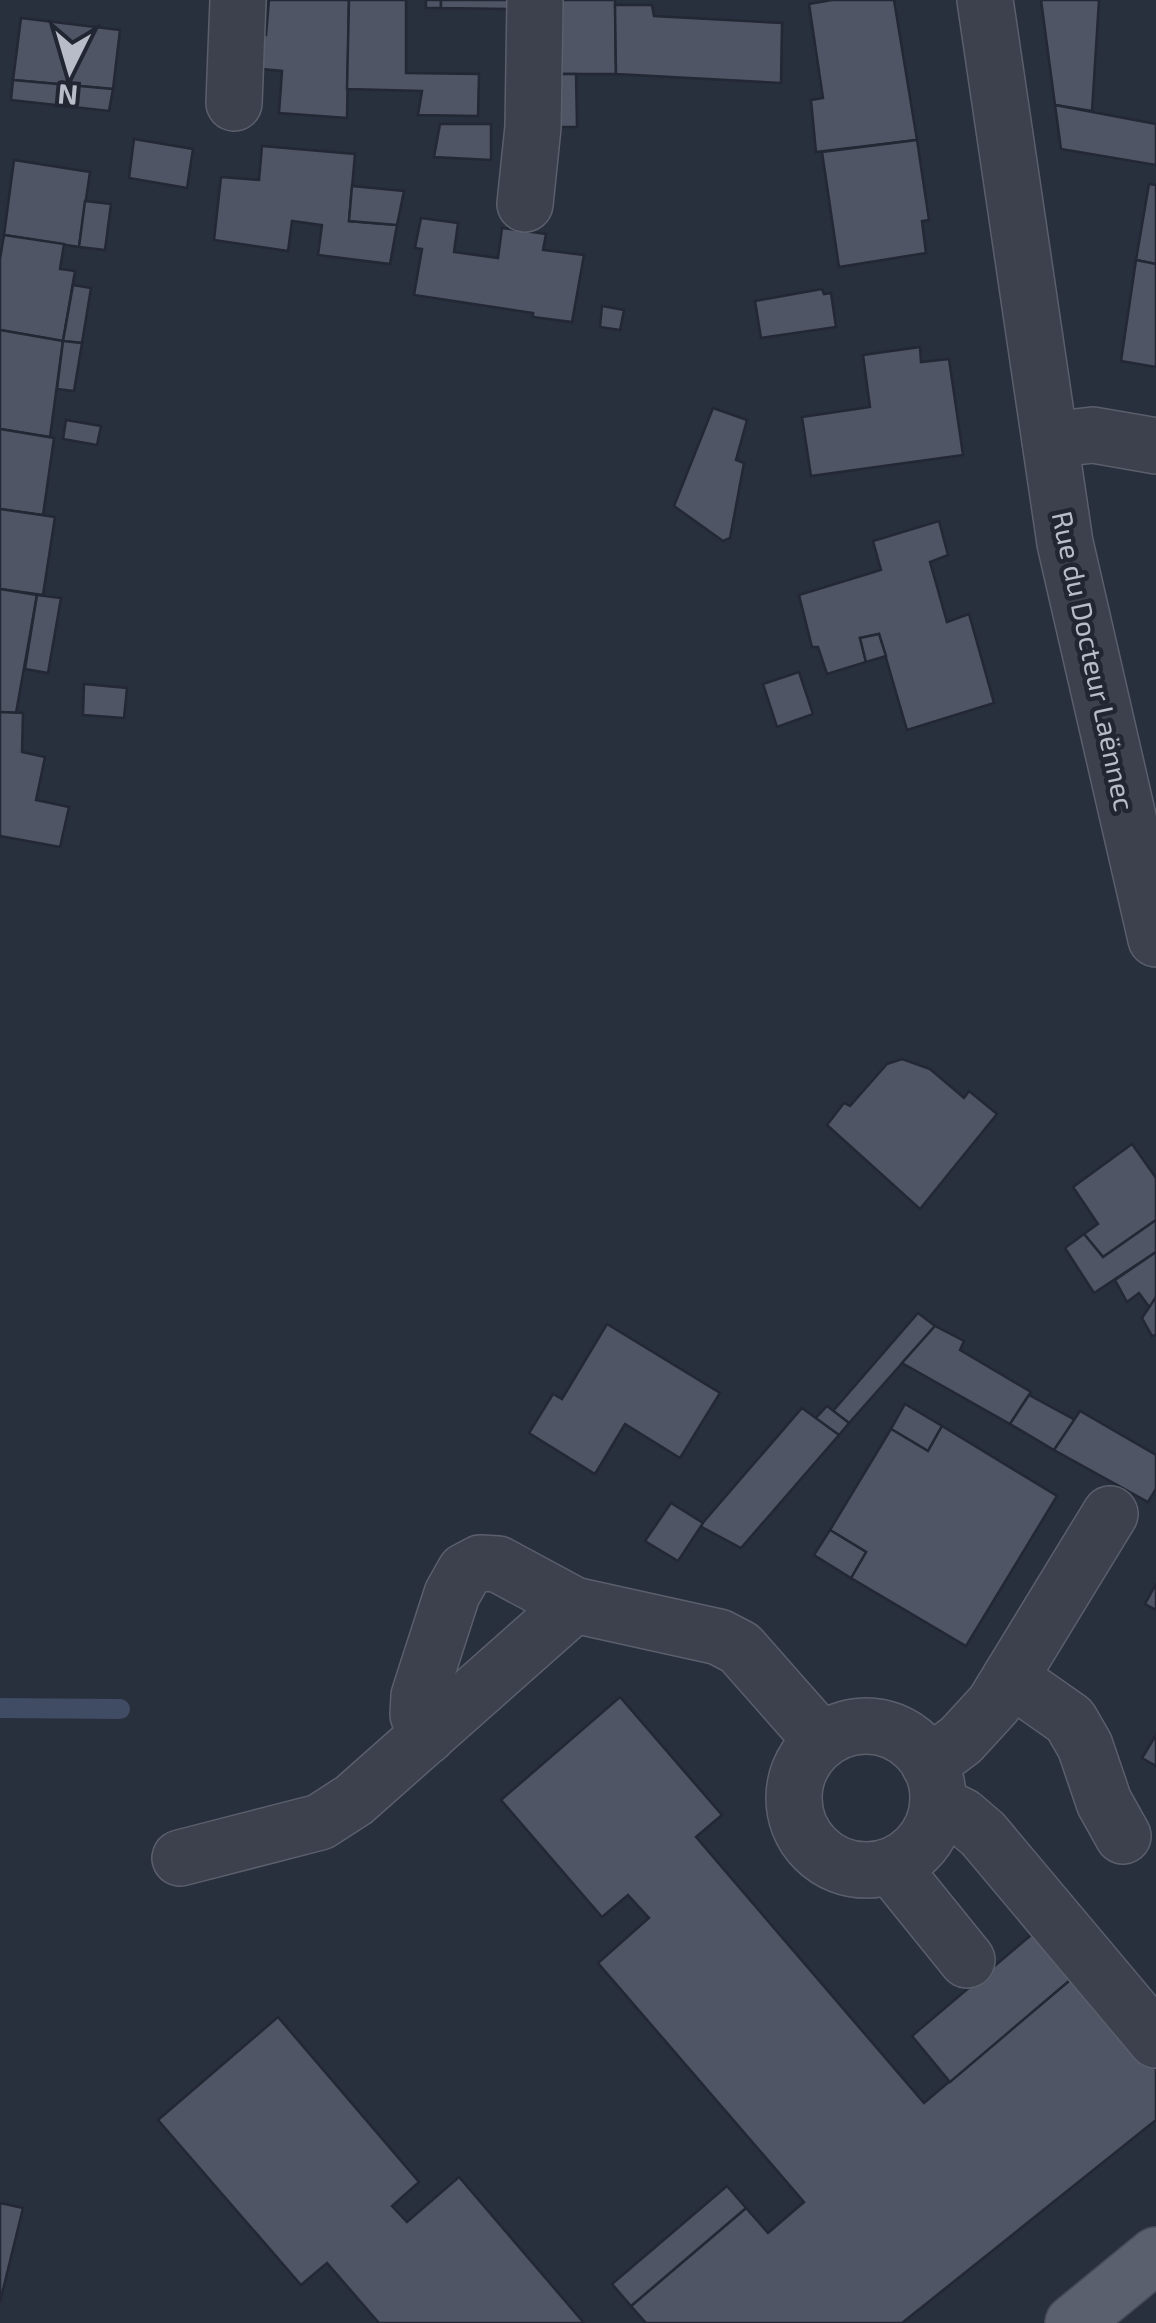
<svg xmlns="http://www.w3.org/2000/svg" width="1156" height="2323" font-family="'Exo 2',sans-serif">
	<rect width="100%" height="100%" fill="#282f3d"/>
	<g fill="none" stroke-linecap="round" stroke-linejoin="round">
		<!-- stream -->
		<polyline stroke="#404b64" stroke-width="20" points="0,1708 120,1709"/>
	</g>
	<!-- building -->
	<g fill="#4f5565" stroke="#232834" stroke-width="2.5">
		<polygon points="269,0 349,0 347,118 279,113 282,71 251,68 254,34 266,35"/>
		<polygon points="349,0 406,0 406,73 479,74 478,116 418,115 422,91 347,89"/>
		<rect x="426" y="0" width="15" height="8"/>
		<polygon points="441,0 510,0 510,9 441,8"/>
		<polygon points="554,0 615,0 616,74 555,74"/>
		<polygon points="832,0 894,0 917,140 816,152 811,100 823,98 809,4"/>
		<polygon points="1041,0 1099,0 1092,111 1055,105"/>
		<polygon points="615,5 652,5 654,16 782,23 781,83 616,74"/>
		<polygon points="21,18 120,30 113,89 13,80"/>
		<polygon points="555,74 576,74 577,127 548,127"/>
		<polygon points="13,80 113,89 109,111 11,100"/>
		<polygon points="1055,105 1156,124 1156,165 1061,149"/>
		<polygon points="440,124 491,124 491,160 434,157"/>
		<polygon points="134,139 193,149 187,188 129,178"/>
		<polygon points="917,140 929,220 922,221 926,253 839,267 822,152"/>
		<polygon points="262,146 355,154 349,221 397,225 390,264 318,255 322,225 292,221 288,251 214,240 221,177 259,180"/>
		<polygon points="14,160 90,172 79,247 4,235"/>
		<polygon points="1149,184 1156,185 1156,264 1136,260"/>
		<polygon points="352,186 404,191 397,225 349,221"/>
		<polygon points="85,201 111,204 105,250 79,247"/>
		<polygon points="421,218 458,223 454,252 498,258 502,228 546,234 543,250 584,255 572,322 533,317 533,313 414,295 422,249 415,248"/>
		<polygon points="4,235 64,244 60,269 75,271 63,341 0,330 0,259"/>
		<polygon points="1136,260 1156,264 1156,367 1121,361"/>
		<polygon points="73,285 91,288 82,343 63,341"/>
		<polygon points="822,289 824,294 831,293 836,327 761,338 755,301"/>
		<polygon points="602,306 624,310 620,330 600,327"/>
		<polygon points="0,330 63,341 50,437 0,429"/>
		<polygon points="63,341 82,343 74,391 57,389"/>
		<polygon points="920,347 921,362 949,359 963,455 811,476 802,417 870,407 863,355"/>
		<polygon points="713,408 747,420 736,460 744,463 730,538 723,541 674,506"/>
		<polygon points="66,420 101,426 97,445 63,439"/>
		<polygon points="0,429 54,438 43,515 0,509"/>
		<polygon points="0,509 55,517 43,595 0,589"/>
		<polygon points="939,521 948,555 930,562 947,622 969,614 994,703 907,730 879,634 860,638 866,662 827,674 818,647 812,647 799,595 881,570 873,541"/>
		<polygon points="0,589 37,595 16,713 0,712"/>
		<polygon points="37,595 61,598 48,673 25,669"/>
		<polygon points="879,634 886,656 866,662 860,638"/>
		<polygon points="799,672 813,714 777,727 763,684"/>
		<polygon points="84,684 127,688 124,718 83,715"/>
		<polygon points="0,712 23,713 22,752 45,757 36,800 69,807 60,847 0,836"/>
		<polygon points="902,1059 930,1069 964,1098 969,1091 997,1114 920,1209 827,1125 844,1103 850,1106 887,1064"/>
		<polygon points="1132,1144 1156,1178 1156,1220 1103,1257 1084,1234 1098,1224 1073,1187"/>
		<polygon points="1156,1220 1156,1252 1094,1293 1065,1248 1084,1234 1103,1257"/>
		<polygon points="1156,1252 1156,1297 1150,1308 1139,1293 1127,1302 1115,1280"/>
		<polygon points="1156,1297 1156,1335 1152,1336 1142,1318"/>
		<polygon points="918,1313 935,1326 849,1423 833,1411"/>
		<polygon points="607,1324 720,1393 680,1458 625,1424 595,1474 529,1433 553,1394 562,1399"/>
		<polygon points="935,1326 964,1341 960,1350 1031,1392 1010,1424 902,1363"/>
		<polygon points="1029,1395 1075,1420 1054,1450 1010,1424"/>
		<polygon points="905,1404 942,1426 928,1451 891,1429"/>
		<polygon points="827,1406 849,1423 839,1435 815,1419"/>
		<polygon points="802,1408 839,1435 741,1548 700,1526"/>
		<polygon points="1080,1411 1156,1455 1156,1489 1148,1502 1054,1450"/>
		<polygon points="942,1426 1057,1496 966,1646 851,1578 866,1552 830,1530 891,1429 928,1451"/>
		<polygon points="671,1503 703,1523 678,1561 645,1541"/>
		<polygon points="830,1530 866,1552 851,1578 814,1555"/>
		<polygon points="1156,1584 1156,1610 1145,1604"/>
		<polygon points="620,1697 722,1815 696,1837 924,2103 1083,1969 1156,2054 1156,2120 902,2323 646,2323 631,2306 746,2208 768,2233 804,2202 598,1963 649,1918 628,1895 602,1917 501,1800"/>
		<polygon points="1156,1735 1156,1766 1142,1758"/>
		<polygon points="1044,1924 1083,1969 950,2082 912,2036"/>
		<polygon points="278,2017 419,2182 392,2206 407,2222 459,2177 584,2323 379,2323 327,2263 301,2285 158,2120"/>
		<polygon points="727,2186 746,2208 631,2306 612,2284"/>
		<polygon points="0,2203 23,2208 0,2302"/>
	</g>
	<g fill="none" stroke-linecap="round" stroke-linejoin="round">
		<!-- minor casing -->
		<g stroke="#5a5f6b" stroke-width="58">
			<g id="minor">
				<polyline points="985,0 1065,543 1156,939"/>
				<polyline points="234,103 238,0"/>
				<polyline points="525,204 533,127 535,0"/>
				<polyline points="1050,440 1093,435 1156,446"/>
				<polyline points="1010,1678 1070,1720 1085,1746 1104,1802 1123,1836"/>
				<circle cx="866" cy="1798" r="72"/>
				<polyline points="427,1736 418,1715 419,1696 452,1594 465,1571 480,1563 498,1564 574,1605"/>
				<polyline points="929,1764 961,1740 994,1704 1110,1514"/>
				<polyline points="938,1804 962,1816 983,1834 1156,2040"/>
				<polyline points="180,1858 320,1822 354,1800 574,1605 719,1637 740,1648 822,1741"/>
				<polyline points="891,1866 967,1960"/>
			</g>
		</g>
		<!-- major casing -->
		<g stroke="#454a56" stroke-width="58">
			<polyline id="major" points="1073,2323 1156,2255"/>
		</g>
		<!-- minor -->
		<use href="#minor" stroke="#3c414d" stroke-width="55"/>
		<!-- major -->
		<use href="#major" stroke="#5a606d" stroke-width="55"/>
	</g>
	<g text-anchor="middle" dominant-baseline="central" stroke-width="9" stroke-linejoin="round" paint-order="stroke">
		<!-- street labels -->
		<g font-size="28" fill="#b8bcc8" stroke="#212632">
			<text transform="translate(1094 661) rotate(78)">Rue du Docteur Laënnec</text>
		</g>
	</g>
	<!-- north arrow -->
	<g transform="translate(70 70) rotate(185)" stroke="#212632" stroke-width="8" paint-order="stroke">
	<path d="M0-8L18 38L0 25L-18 38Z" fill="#b8bcc8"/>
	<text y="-15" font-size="28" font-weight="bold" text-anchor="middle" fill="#b8bcc8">N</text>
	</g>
</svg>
